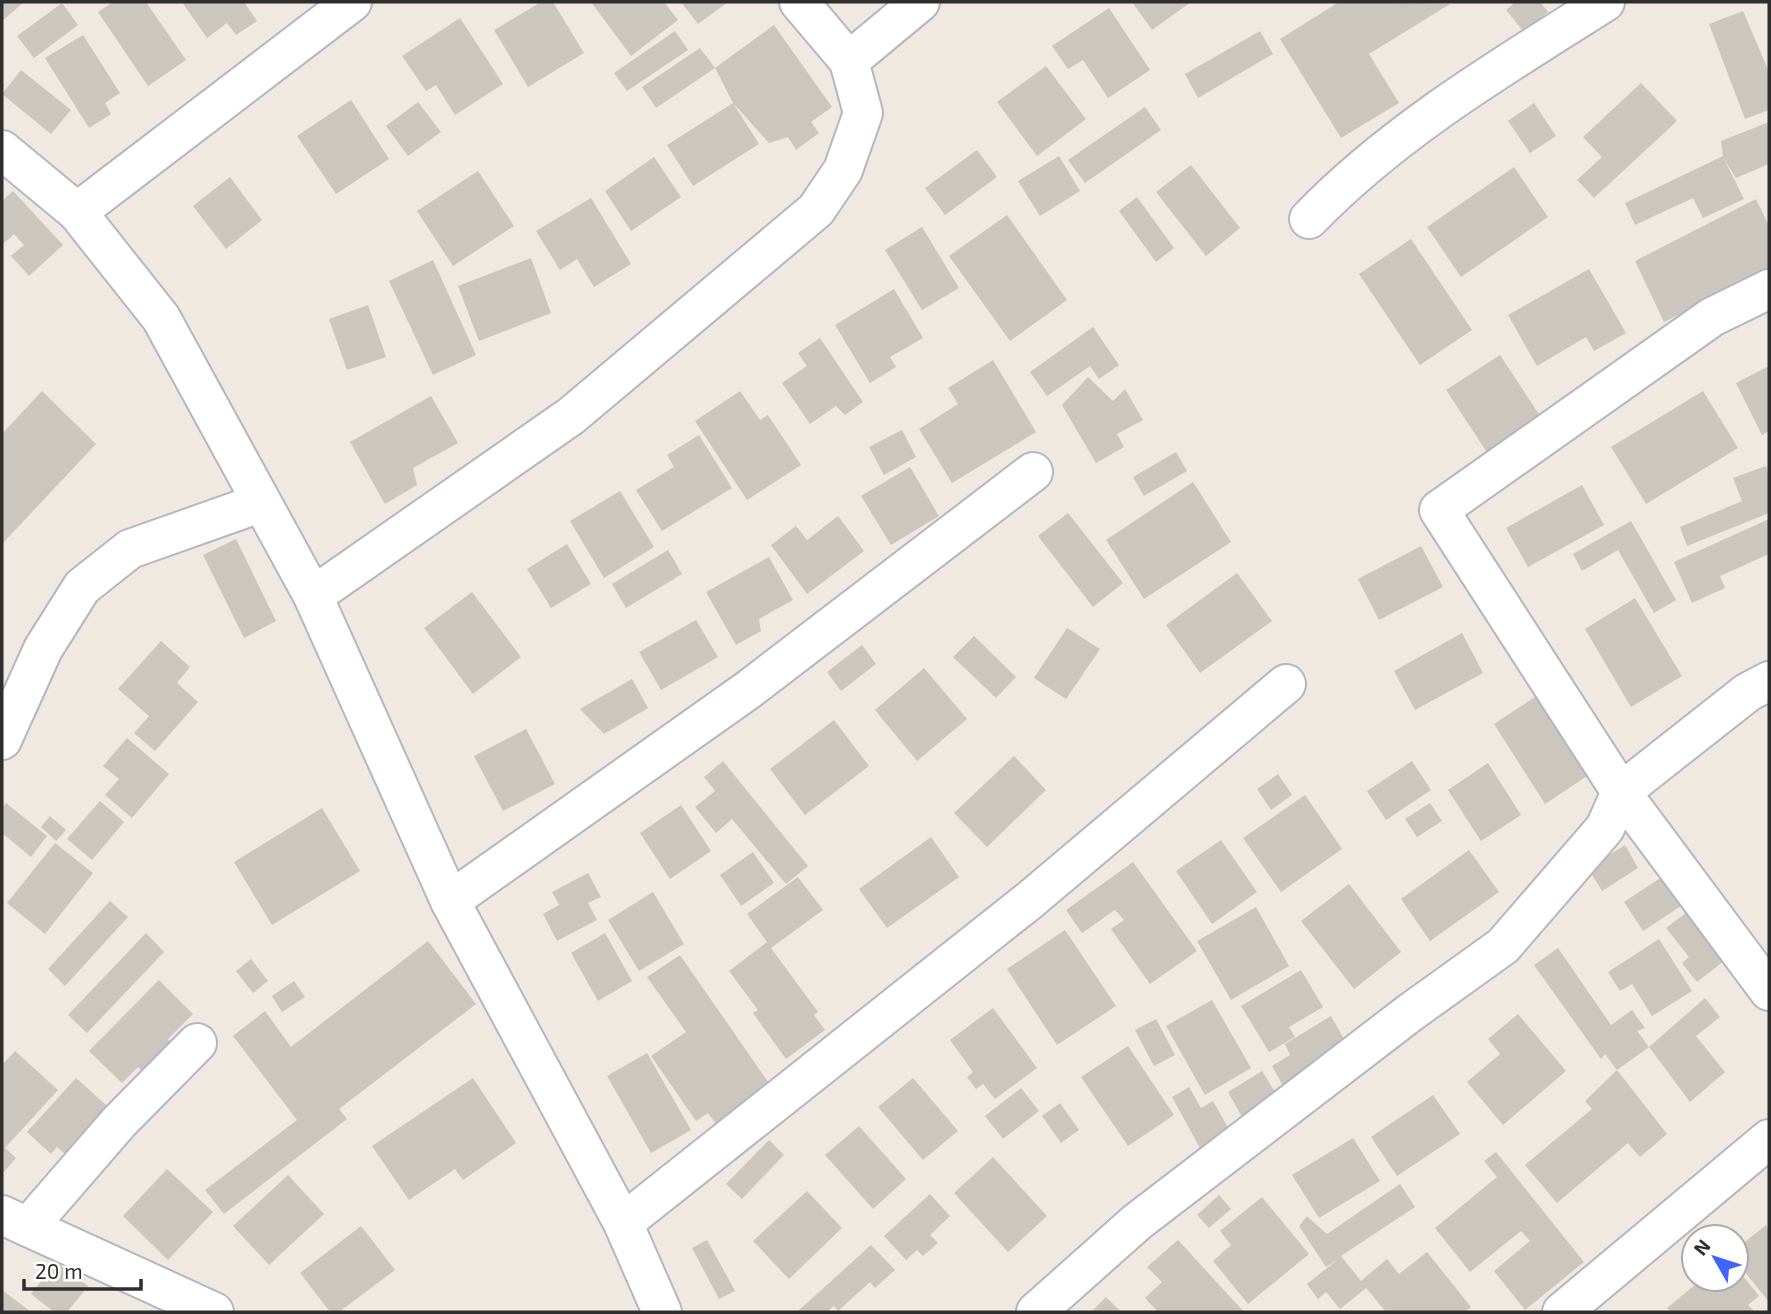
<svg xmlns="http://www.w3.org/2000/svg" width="1771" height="1314" font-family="'Exo 2',sans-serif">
	<rect width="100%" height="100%" fill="#efe9e1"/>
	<!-- building -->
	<g fill="#cbc7bf">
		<polygon points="2,2 24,2 2,21"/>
		<polygon points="113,2 146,2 186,60 148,86 98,12"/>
		<polygon points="182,2 244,2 257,21 236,35 227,23 207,38"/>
		<polygon points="541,2 553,2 584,53 528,87 494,30"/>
		<polygon points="591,2 664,2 678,20 631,56"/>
		<polygon points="681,2 728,2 698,24"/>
		<polygon points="1132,2 1191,2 1152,30"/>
		<polygon points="1339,2 1450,4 1369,54 1399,103 1341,138 1280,39"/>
		<polygon points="1515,2 1540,2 1548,12 1524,32 1506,10"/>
		<polygon points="62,3 78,25 34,58 17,36"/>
		<polygon points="1109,8 1150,70 1108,98 1083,60 1068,69 1052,46"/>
		<polygon points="1743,11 1769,72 1769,110 1745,119 1709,24"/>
		<polygon points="460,18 503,84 455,115 436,85 426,91 402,56"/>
		<polygon points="774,25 832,107 811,122 819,133 796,150 788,137 769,143 733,103 759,144 693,186 667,145 733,103 715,68"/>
		<polygon points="675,31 688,50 627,91 614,73"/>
		<polygon points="1260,31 1273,54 1198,98 1185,74"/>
		<polygon points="83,35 120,93 105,103 111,114 89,128 45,58"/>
		<polygon points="700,48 715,68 656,108 642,87"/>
		<polygon points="1046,66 1086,119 1037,156 997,102"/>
		<polygon points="21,70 71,110 51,134 2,94"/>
		<polygon points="1641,83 1677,121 1594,198 1577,180 1602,157 1583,137"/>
		<polygon points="351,100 389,159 336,194 297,136"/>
		<polygon points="418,102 441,132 408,156 386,126"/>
		<polygon points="1534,103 1556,136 1530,153 1508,121"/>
		<polygon points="1145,107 1161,130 1085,183 1068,160"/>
		<polygon points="1769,122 1769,164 1736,178 1724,159 1744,199 1703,218 1693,198 1635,225 1625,203 1723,156 1721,141"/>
		<polygon points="977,150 997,177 945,215 925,188"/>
		<polygon points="1059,156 1080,191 1040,216 1018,181"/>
		<polygon points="654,157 681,197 631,231 605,191"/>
		<polygon points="1191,165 1240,228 1206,256 1156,192"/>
		<polygon points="1514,167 1548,217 1461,277 1427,227"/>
		<polygon points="478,171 514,226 453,266 417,211"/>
		<polygon points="230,177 262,220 226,249 193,206"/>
		<polygon points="13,191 63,245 29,276 11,256 24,245 14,234 2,245 2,201"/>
		<polygon points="1137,197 1174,248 1156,262 1119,211"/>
		<polygon points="591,198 631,264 594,287 577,259 560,270 536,231"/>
		<polygon points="1756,199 1769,226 1769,269 1664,322 1635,261"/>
		<polygon points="1007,215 1067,300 1010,341 949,256"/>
		<polygon points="922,227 959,288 922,310 885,250"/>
		<polygon points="1411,239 1472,330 1420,365 1359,274"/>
		<polygon points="531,258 551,313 479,341 458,286"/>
		<polygon points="433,260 476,355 433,375 389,281"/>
		<polygon points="1589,269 1626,333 1594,351 1586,337 1537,366 1508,315"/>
		<polygon points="894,289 923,338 890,357 896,367 870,383 835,325"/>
		<polygon points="368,305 386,357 347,370 329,319"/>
		<polygon points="1093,327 1119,365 1099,379 1090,366 1047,396 1030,372"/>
		<polygon points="820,338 863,402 845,415 836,406 810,424 782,383 807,366 798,353"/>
		<polygon points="1500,355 1546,425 1492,460 1446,390"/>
		<polygon points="993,360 1036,432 952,483 919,429 958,404 948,388"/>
		<polygon points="1769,366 1769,431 1762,435 1736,383"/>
		<polygon points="1088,377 1113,401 1125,389 1143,420 1117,434 1124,447 1096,463 1062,405"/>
		<polygon points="42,391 96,444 2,544 2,434"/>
		<polygon points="740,391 760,420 768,415 801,465 747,500 695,421"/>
		<polygon points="1703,391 1738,448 1646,504 1611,447"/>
		<polygon points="431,396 458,443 413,468 417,485 385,504 350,442"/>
		<polygon points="902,430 916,457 884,475 869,447"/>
		<polygon points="699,435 732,488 662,531 636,490 674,467 667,455"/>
		<polygon points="1176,452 1187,471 1144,496 1133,477"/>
		<polygon points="1766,466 1769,475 1769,513 1687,546 1680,527 1742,501 1733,478"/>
		<polygon points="910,467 939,516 891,545 861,496"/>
		<polygon points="1193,482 1231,542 1144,599 1106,540"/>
		<polygon points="1582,485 1604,525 1528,567 1506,528"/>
		<polygon points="620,491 654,547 604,578 570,521"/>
		<polygon points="1068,513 1123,583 1093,607 1038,536"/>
		<polygon points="838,516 864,551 807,594 771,545 796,526 807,540"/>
		<polygon points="1769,519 1769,554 1720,576 1725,588 1692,603 1674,562"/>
		<polygon points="1631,521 1676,600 1654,613 1618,550 1582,571 1573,554"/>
		<polygon points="236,539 276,621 244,638 203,555"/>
		<polygon points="567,544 591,584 551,608 527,569"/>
		<polygon points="1421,546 1443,587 1379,620 1358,579"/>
		<polygon points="668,550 682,574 626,608 612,584"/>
		<polygon points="769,557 793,600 759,619 761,631 736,645 706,592"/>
		<polygon points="1237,573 1272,621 1200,673 1166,625"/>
		<polygon points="472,592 521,657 473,694 424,628"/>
		<polygon points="1635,598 1682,676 1631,707 1585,629"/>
		<polygon points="696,620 718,657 661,690 639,652"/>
		<polygon points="1067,628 1100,649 1066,699 1034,678"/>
		<polygon points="1462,633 1483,673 1415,710 1394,671"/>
		<polygon points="974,636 1016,677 996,698 953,657"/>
		<polygon points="161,641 190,667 177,683 198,702 155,751 134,733 149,716 118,689"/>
		<polygon points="862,645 876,664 841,691 827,672"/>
		<polygon points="924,668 967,719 917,761 875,710"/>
		<polygon points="632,679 648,708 604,734 580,709"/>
		<polygon points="1541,693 1593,772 1545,804 1494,724"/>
		<polygon points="834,720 869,766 805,815 770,769"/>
		<polygon points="526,729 555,784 503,811 474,756"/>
		<polygon points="127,738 169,774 132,818 105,795 119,779 103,766"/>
		<polygon points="1014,756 1046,790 987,847 954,813"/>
		<polygon points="723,761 808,866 786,884 732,819 716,833 695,807 715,791 704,777"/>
		<polygon points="1412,761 1431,790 1386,820 1367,791"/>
		<polygon points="1488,763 1521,815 1481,841 1448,790"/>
		<polygon points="1278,774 1292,795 1271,810 1257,789"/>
		<polygon points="1305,795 1342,849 1281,892 1243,838"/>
		<polygon points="100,801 124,822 92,860 67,839"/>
		<polygon points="6,803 47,836 31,857 2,833 2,808"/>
		<polygon points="1430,803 1442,821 1417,837 1405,819"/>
		<polygon points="681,805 711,851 670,879 640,833"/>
		<polygon points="322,808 360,871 272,925 234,862"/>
		<polygon points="50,816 66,830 56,841 41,827"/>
		<polygon points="931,837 959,877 887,928 859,889"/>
		<polygon points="1221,840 1257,892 1212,924 1176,871"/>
		<polygon points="55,843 93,873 45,934 7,903"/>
		<polygon points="1625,845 1638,868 1602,891 1588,868"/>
		<polygon points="1469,850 1499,892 1430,941 1401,899"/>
		<polygon points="753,852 774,883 741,906 720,875"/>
		<polygon points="1133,862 1197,951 1150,984 1111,929 1124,920 1115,910 1082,933 1066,910"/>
		<polygon points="588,873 601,897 588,903 597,920 557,941 543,914 559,905 552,892"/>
		<polygon points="1668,873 1687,902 1643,931 1624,902"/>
		<polygon points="798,877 823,910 771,948 818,1012 814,1015 825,1030 786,1059 753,1013 758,1010 729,971 767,942 747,914"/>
		<polygon points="1349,884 1401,952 1354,989 1301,921"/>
		<polygon points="653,892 684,944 639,971 608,920"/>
		<polygon points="110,901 128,917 65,986 48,969"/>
		<polygon points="1695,906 1733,954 1697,982 1682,963 1689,957 1666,928"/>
		<polygon points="1256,907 1289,966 1231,1000 1197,941"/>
		<polygon points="1065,930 1116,1006 1057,1045 1007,969"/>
		<polygon points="146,933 164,952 87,1033 68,1015"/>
		<polygon points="605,933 632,981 598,1001 571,953"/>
		<polygon points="1659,939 1692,991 1652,1016 1632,984 1620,991 1608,972"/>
		<polygon points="428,941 476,1004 339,1109 347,1119 224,1214 205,1190 297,1120 233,1036 265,1011 291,1047"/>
		<polygon points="1558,948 1611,1025 1632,1010 1645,1028 1637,1031 1649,1047 1617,1070 1667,1134 1640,1157 1628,1143 1557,1203 1525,1165 1592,1109 1585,1101 1617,1070 1605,1054 1601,1059 1534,965"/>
		<polygon points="680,955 773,1089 718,1127 708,1113 696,1121 651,1056 686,1032 647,977"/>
		<polygon points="251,959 268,981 253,993 236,971"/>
		<polygon points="1301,970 1323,1007 1289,1027 1295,1037 1269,1052 1241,1006"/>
		<polygon points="159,980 193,1014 168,1039 183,1055 155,1084 138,1067 122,1083 89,1051"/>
		<polygon points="294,981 305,997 282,1012 272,996"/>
		<polygon points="1705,998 1720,1017 1696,1036 1725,1072 1690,1102 1649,1047"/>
		<polygon points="1212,1000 1251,1068 1205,1095 1166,1026"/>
		<polygon points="993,1008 1037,1068 995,1099 983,1084 976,1089 967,1077 973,1072 950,1040"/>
		<polygon points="1518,1014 1566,1071 1503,1125 1467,1082 1500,1054 1488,1039"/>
		<polygon points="1331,1016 1349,1048 1283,1086 1272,1066 1290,1055 1285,1044"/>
		<polygon points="1156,1019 1175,1055 1154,1066 1135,1030"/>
		<polygon points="1128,1046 1174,1115 1128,1146 1081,1077"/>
		<polygon points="15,1051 58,1090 5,1148 16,1158 2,1174 2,1065"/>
		<polygon points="647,1053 691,1130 651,1153 607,1076"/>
		<polygon points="1262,1071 1277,1095 1242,1117 1228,1092"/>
		<polygon points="76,1078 117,1115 75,1163 57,1147 51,1154 27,1132"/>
		<polygon points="473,1078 516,1143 463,1180 455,1169 409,1200 372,1146"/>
		<polygon points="913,1078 958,1131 923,1160 878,1107"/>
		<polygon points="1189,1087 1201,1108 1213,1101 1231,1133 1201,1150 1172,1097"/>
		<polygon points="1021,1088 1039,1111 1003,1139 985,1116"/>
		<polygon points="1433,1095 1460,1134 1397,1176 1371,1137"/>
		<polygon points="1060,1103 1079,1130 1061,1143 1042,1116"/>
		<polygon points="859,1126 906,1179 873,1209 825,1155"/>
		<polygon points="1353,1138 1380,1181 1319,1218 1292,1175"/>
		<polygon points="769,1140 784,1155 742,1199 726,1184"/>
		<polygon points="1496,1152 1584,1262 1525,1310 1494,1271 1530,1241 1521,1231 1470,1272 1435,1228 1497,1177 1484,1161"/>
		<polygon points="993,1157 1047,1216 1008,1252 954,1193"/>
		<polygon points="167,1169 213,1212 168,1260 123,1216"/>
		<polygon points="288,1175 324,1214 269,1265 233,1226"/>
		<polygon points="1400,1184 1415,1207 1341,1256 1361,1281 1387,1259 1399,1274 1427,1252 1471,1307 1465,1312 1386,1312 1366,1288 1340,1309 1326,1292 1318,1299 1307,1284 1337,1260 1326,1267 1299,1226 1307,1216 1327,1234"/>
		<polygon points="807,1191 842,1228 789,1279 753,1241"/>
		<polygon points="930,1194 950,1216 930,1235 938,1243 923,1256 917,1250 906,1260 884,1236"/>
		<polygon points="1219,1195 1231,1209 1209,1228 1197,1215"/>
		<polygon points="1262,1197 1309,1254 1248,1304 1213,1261 1231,1245 1220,1231"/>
		<polygon points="1766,1225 1769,1229 1769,1302 1736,1261 1736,1249"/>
		<polygon points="361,1226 395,1270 339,1312 330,1312 300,1273"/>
		<polygon points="707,1240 735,1291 719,1299 692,1248"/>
		<polygon points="1178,1240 1244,1312 1158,1312 1145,1298 1162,1282 1147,1267"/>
		<polygon points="871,1245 895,1270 875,1288 870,1282 838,1311 834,1306 827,1312 797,1312"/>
		<polygon points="56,1262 88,1286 67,1312 54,1312 31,1294"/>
		<polygon points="1736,1267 1759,1296 1748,1305 1755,1312 1671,1312 1667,1308 1702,1279 1736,1279"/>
		<polygon points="2,1290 31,1312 2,1312"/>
		<polygon points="1106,1297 1121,1312 1091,1312"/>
	</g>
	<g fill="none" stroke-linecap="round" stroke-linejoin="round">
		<!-- minor casing -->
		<g stroke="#b4b7c1" stroke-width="42">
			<g id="minor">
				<polyline points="799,2 849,61"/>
				<polyline points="2,150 77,212 161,318 313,596 450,901 623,1223 662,1312"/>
				<polyline points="77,212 352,2"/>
				<path d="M1309,219C1394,131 1502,67 1605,2"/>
				<polyline points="1769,289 1712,317 1439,510 1621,792 1769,991"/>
				<polyline points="313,596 571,416 816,210 843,170 863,113 849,61 920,2"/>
				<polyline points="2,740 43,649 82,587 130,549 260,503"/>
				<polyline points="450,901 748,690 1033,472"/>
				<polyline points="2,1215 214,1312"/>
				<polyline points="623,1223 1030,900 1286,684"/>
				<polyline points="28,1227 119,1122 197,1043"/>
				<polyline points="1036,1312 1137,1222 1411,1012 1503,946 1605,828 1621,792 1748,692 1769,681"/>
			</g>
		</g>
		<!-- tertiary casing -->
		<g stroke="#b4b7c1" stroke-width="42">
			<polyline id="tertiary" points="1562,1312 1769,1139"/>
		</g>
		<!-- minor -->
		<use href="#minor" stroke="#fff" stroke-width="38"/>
		<!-- tertiary -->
		<use href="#tertiary" stroke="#fff" stroke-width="38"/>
	</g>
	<!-- border -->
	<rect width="1771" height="1314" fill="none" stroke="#2e2e2e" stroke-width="7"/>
	<!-- north arrow -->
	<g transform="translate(1715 1258) rotate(309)"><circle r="33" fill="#ffffff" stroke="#ababab" stroke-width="2"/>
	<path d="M0-5L12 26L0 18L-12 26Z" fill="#4264fb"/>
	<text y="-10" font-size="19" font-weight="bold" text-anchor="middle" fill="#2e2e2e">N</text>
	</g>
	<!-- scale -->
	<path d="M24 1279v10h117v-10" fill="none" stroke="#2e2e2e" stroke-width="3.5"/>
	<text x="35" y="1279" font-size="21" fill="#2e2e2e" stroke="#ffffff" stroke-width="5" paint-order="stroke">20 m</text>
</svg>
